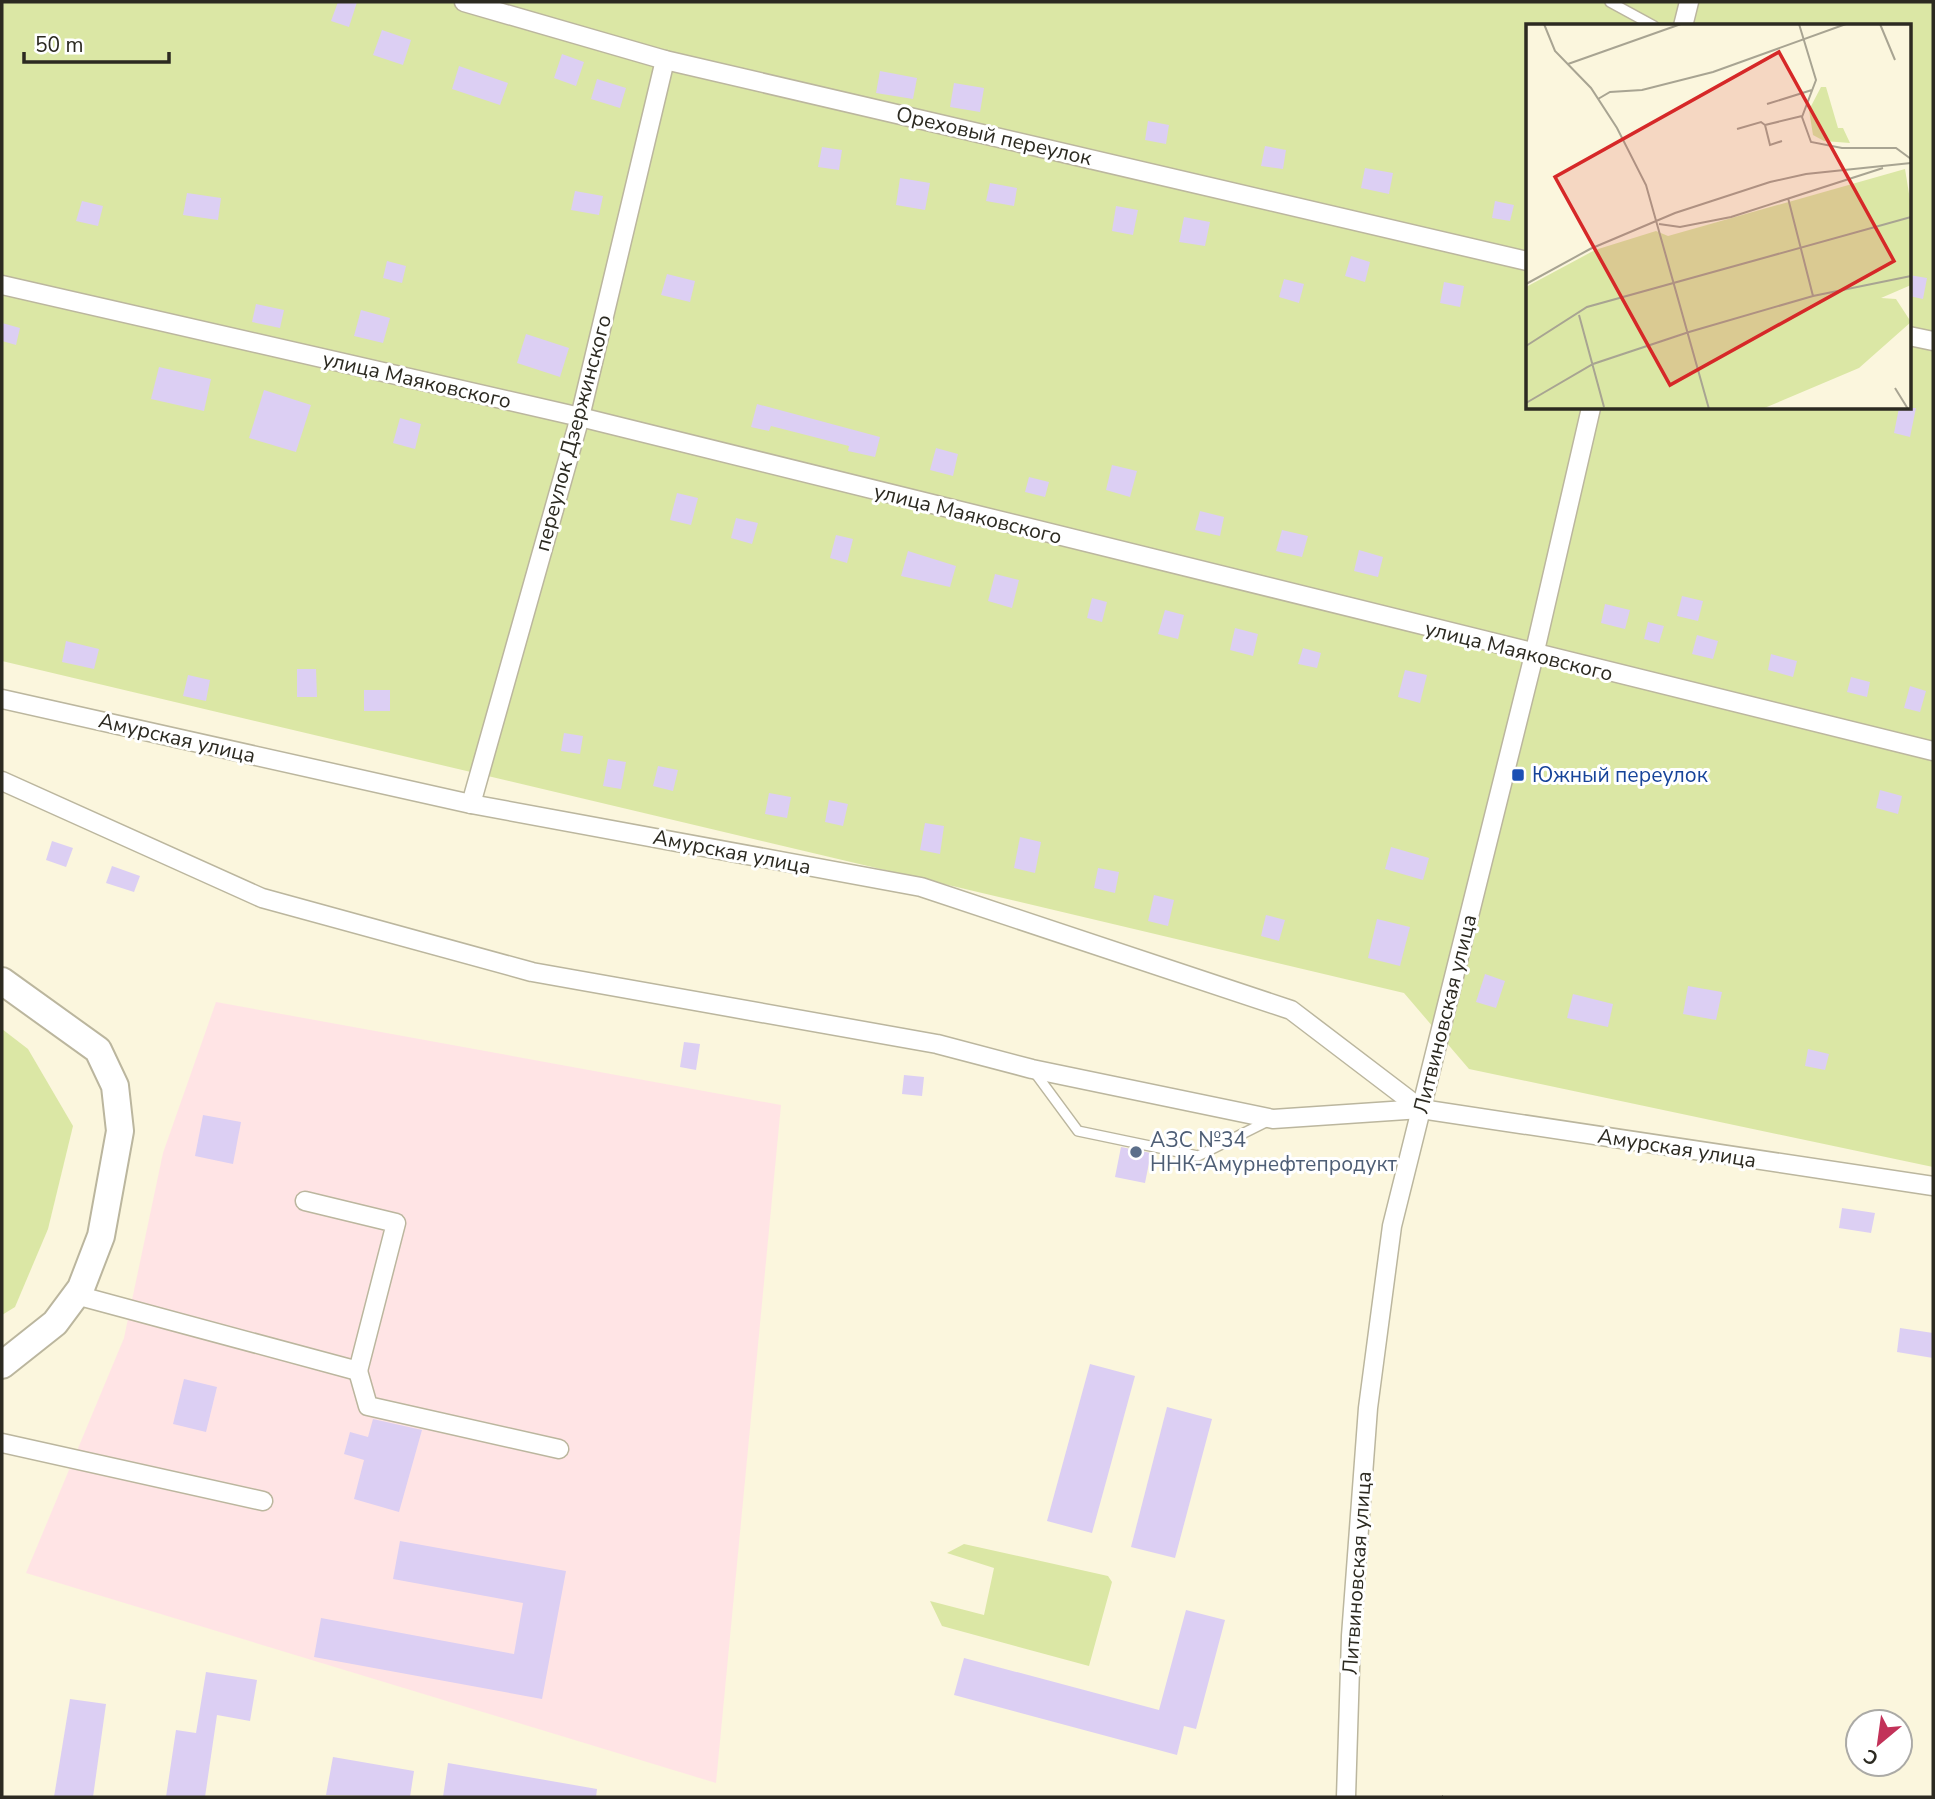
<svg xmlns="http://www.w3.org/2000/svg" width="1935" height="1799" font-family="'Nunito Sans',sans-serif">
	<rect width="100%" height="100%" fill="#fbf6dd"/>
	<!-- industrial -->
	<polygon fill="#ffe4e5" points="216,1002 781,1105 716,1783 26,1573 124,1338 163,1153"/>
	<!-- green -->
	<g fill="#dbe7a5" fill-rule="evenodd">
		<path d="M2,2H1933V1167L1469,1069L1404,993L2,661ZM1527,26H1909V408H1527Z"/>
		<polygon points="2,1029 28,1049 73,1126 48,1229 15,1307 2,1315"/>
		<polygon points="964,1544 1108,1576 1112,1582 1089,1666 942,1626 930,1601 984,1615 994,1568 947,1553"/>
	</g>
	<!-- building -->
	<g fill="#dccff3">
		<polygon points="338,2 357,2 349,27 331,21"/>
		<polygon points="382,30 411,40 403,65 373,55"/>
		<polygon points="562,54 584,62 576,86 554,78"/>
		<polygon points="459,66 508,83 500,105 452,89"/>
		<polygon points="880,71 917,78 913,99 876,93"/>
		<polygon points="597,79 626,88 620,108 591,99"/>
		<polygon points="954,83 984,88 980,112 950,107"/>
		<polygon points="1148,121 1169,125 1166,144 1145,140"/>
		<polygon points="1265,146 1286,150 1283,169 1261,166"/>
		<polygon points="822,147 842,150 839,170 818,167"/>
		<polygon points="1365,168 1393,173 1389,194 1361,188"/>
		<polygon points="900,178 930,183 925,210 896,205"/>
		<polygon points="990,183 1017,188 1014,206 986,201"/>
		<polygon points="575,191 603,196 599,215 571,210"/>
		<polygon points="187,193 221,198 218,220 183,215"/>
		<polygon points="82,201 103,206 98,226 76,221"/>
		<polygon points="1495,201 1514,205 1510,221 1492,218"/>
		<polygon points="1116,206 1138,210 1133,235 1112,231"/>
		<polygon points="1184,217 1210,222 1205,246 1179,242"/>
		<polygon points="1351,256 1370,262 1365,282 1345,276"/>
		<polygon points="387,261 406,266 402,283 383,278"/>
		<polygon points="667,274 695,281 690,302 661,295"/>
		<polygon points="1909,275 1927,278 1923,299 1909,296"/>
		<polygon points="1284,279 1304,284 1299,303 1279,297"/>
		<polygon points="1444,282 1464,286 1460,307 1440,303"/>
		<polygon points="256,304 284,310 280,328 252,322"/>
		<polygon points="361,310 390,318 383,343 354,336"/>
		<polygon points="2,323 20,328 16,345 2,341"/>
		<polygon points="526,334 569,348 560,377 517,363"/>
		<polygon points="159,367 211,379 204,411 151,399"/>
		<polygon points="264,390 311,405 296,452 249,438"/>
		<polygon points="757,404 880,437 875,457 848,451 849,446 771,426 769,431 751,427"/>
		<polygon points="1899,408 1916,408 1910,437 1894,433"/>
		<polygon points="400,418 421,424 415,449 393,443"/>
		<polygon points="936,448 958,454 953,476 930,470"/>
		<polygon points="1112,465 1137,471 1130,497 1106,490"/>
		<polygon points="1029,477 1049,482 1045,497 1025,492"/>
		<polygon points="677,493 698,498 691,525 670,520"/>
		<polygon points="1200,511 1224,517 1220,536 1195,530"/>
		<polygon points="736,518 758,523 752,544 731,538"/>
		<polygon points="1282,530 1308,536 1302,557 1276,551"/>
		<polygon points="836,535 853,539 847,563 830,558"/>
		<polygon points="1359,550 1383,557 1378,577 1354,571"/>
		<polygon points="908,551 956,566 950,587 901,576"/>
		<polygon points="995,574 1019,580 1012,608 988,601"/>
		<polygon points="1682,596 1703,601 1698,621 1677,616"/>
		<polygon points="1092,598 1107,602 1102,622 1087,618"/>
		<polygon points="1605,604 1630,610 1625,629 1601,623"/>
		<polygon points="1165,610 1184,615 1178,639 1158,634"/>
		<polygon points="1648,622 1664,626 1659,643 1644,639"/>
		<polygon points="1235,628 1258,634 1253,656 1230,650"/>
		<polygon points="1697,635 1718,641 1713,659 1692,654"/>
		<polygon points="66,641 99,649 94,669 62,662"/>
		<polygon points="1303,648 1321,653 1317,668 1298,664"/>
		<polygon points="1771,654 1797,661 1793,677 1768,670"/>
		<polygon points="297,669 316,669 317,697 297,697"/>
		<polygon points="1405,670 1427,675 1420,703 1398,697"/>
		<polygon points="188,675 210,680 206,701 183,696"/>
		<polygon points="1851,677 1870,682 1867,697 1847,692"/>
		<polygon points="1910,686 1926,691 1920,712 1904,708"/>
		<rect x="364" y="690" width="26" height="21"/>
		<polygon points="564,733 583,736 580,754 561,751"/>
		<polygon points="608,759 626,762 621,789 603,786"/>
		<polygon points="658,766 678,770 673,791 653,786"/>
		<polygon points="1880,790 1902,796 1898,814 1876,808"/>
		<polygon points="769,793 791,797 787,818 765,814"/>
		<polygon points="829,800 848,804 843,826 825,822"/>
		<polygon points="925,823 944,826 940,854 920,850"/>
		<polygon points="1020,837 1041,842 1035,873 1014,868"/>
		<polygon points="52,841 73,848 66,867 46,860"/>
		<polygon points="1391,847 1429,858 1423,880 1385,869"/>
		<polygon points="112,866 140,876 134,892 106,883"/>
		<polygon points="1098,868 1119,872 1115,893 1094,888"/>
		<polygon points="1154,895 1174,900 1168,926 1148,921"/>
		<polygon points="1266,915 1285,920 1279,941 1261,936"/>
		<polygon points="1377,919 1410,927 1400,966 1368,958"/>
		<polygon points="1485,974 1505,981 1496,1008 1476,1002"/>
		<polygon points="1688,986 1722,992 1716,1020 1683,1014"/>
		<polygon points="1573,994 1613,1004 1608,1027 1567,1018"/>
		<polygon points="684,1042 700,1044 696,1070 680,1067"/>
		<polygon points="1808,1049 1829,1054 1825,1070 1805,1066"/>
		<polygon points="904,1075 924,1077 922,1096 902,1094"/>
		<polygon points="203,1115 241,1122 233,1164 195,1156"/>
		<polygon points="1121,1147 1151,1153 1145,1183 1115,1177"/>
		<polygon points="1842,1208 1875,1213 1871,1233 1839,1228"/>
		<polygon points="1900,1328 1933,1333 1933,1358 1897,1352"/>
		<polygon points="1090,1364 1135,1376 1092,1533 1047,1521"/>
		<polygon points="184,1379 217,1387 206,1432 173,1424"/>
		<polygon points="1167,1407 1212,1419 1175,1558 1131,1547"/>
		<polygon points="373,1419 422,1430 399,1512 354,1499 364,1460 344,1454 350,1432 368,1437"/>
		<polygon points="400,1541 566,1571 542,1699 314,1657 321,1618 514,1654 523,1603 393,1579"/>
		<polygon points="1186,1610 1225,1620 1196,1729 1184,1726 1177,1755 954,1695 964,1658 1159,1710"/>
		<polygon points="206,1672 257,1680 250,1721 217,1715 205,1797 166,1797 176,1730 196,1733"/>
		<polygon points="70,1699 106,1704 93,1797 54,1797"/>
		<polygon points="333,1757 414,1771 410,1797 326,1795"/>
		<polygon points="448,1763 597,1789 596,1797 443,1797"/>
	</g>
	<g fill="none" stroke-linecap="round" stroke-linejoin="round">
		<!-- lane casing -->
		<g stroke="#bbb69e" stroke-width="12">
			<g id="lane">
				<polyline points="1610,2 1654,26"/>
				<polyline points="1033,1070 1078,1131 1198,1156 1268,1121"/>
			</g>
		</g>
		<!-- street casing -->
		<g stroke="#bbb69e" stroke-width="21">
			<g id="street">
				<polyline points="464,2 665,60 1527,261"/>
				<polyline points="1683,26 1689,2"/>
				<polyline points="2,285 580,417 1933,751"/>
				<polyline points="1909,336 1933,341"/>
				<polyline points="2,699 471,804 921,887 1291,1010 1421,1109"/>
				<polyline points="2,781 262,898 532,972 937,1044 1032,1069 1273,1119 1421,1109 1933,1186"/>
				<polyline points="471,804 580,417 665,60"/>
				<polyline points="76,1295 358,1371 396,1223 305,1201"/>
				<polyline points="358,1371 368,1406 559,1449"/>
				<polyline points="2,1443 263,1501"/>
				<polyline points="1346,1797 1351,1636 1368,1408 1392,1226 1534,655 1591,408"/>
			</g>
		</g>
		<!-- secondary casing -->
		<g stroke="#bbb69e" stroke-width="30">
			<polyline id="secondary" points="2,981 98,1050 115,1086 120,1131 101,1236 81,1288 55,1323 2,1365"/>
		</g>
		<!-- path -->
		<polyline stroke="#8b8877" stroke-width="3.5" stroke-dasharray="3.5 5" stroke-linecap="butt" points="1442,1797 1443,1797"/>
		<!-- lane -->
		<use href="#lane" stroke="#fff" stroke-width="9"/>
		<!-- street -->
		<use href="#street" stroke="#fff" stroke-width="18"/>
		<!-- secondary -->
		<use href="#secondary" stroke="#fff" stroke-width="26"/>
	</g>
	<!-- markers -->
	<rect fill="#1a4fb4" stroke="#fff" stroke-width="2.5" x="1511" y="768" width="14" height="14" rx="3.5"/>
	<circle fill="#5c6f8a" stroke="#fff" stroke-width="2.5" cx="1136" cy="1152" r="7"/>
	<g text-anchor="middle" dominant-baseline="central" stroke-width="6" stroke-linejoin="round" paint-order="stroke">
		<!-- street labels -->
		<g font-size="21" fill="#2c2a21" stroke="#fff">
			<text transform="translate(994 136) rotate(13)">Ореховый переулок</text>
			<text transform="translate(417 380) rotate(13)">улица Маяковского</text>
			<text transform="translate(573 433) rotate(-75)">переулок Дзержинского</text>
			<text transform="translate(968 514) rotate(14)">улица Маяковского</text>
			<text transform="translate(1519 651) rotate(14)">улица Маяковского</text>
			<text transform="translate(177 738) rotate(13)">Амурская улица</text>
			<text transform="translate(732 852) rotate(11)">Амурская улица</text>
			<text transform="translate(1445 1014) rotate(-76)">Литвиновская улица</text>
			<text transform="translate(1677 1148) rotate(9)">Амурская улица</text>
			<text transform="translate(1357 1573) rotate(-86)">Литвиновская улица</text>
		</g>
		<!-- transit labels -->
		<g font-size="21" fill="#164399" stroke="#fff" text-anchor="start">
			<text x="1532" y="775">Южный переулок</text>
		</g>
		<!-- service labels -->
		<g font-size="21" fill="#4e5e75" stroke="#fff" text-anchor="start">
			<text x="1150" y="1140">АЗС №34<tspan x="1150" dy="24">ННК-Амурнефтепродукт</tspan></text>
		</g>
	</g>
	<!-- overview -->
	<g transform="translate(1526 24)">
		<rect width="385" height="385" fill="#fbf6dd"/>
		<path d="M295,63H300L312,104H317L324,119L298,117L287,111L283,86ZM379,145L385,182V261L355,274L370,275L385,298L333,344L236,385H0V263L69,226L130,207L142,212Z" fill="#dbe7a5"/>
		<path fill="none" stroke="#a8a492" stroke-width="2" d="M18,0L29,27L65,64L91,104L120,161L183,385M273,0L290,56L276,93L285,118L316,124H370L385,135M354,0L369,36M42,40L155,0M72,75L84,68L116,66L187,48L320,0M241,80L286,66M211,105L235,98L239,101M256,117L244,121L239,101L276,92M262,174L287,272M133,200L154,203L205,193L357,144M0,260L64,225L149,189L244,158L280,150L385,139M53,291L78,383M0,322L61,283L385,193M369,364L382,385M0,379L67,340L163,308L287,272L385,252"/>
		<path fill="#d62828" fill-opacity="0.15" stroke="#d62828" stroke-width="3.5" d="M253,28L368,237L144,361L29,153Z"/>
		<rect width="385" height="385" fill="none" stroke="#2c2a21" stroke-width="3.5"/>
	</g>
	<!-- border -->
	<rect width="1935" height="1799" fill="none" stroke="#2c2a21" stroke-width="7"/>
	<!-- north arrow -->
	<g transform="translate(1879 1743) rotate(209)"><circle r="33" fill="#ffffff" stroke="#abaaa6" stroke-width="2"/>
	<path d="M0-5L12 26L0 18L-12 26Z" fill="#c23259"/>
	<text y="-10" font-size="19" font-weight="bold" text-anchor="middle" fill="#2c2a21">С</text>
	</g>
	<!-- scale -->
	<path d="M24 52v10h145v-10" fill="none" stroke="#2c2a21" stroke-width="3.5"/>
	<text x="35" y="52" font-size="21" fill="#2c2a21" stroke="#ffffff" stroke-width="5" paint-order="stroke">50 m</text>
</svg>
